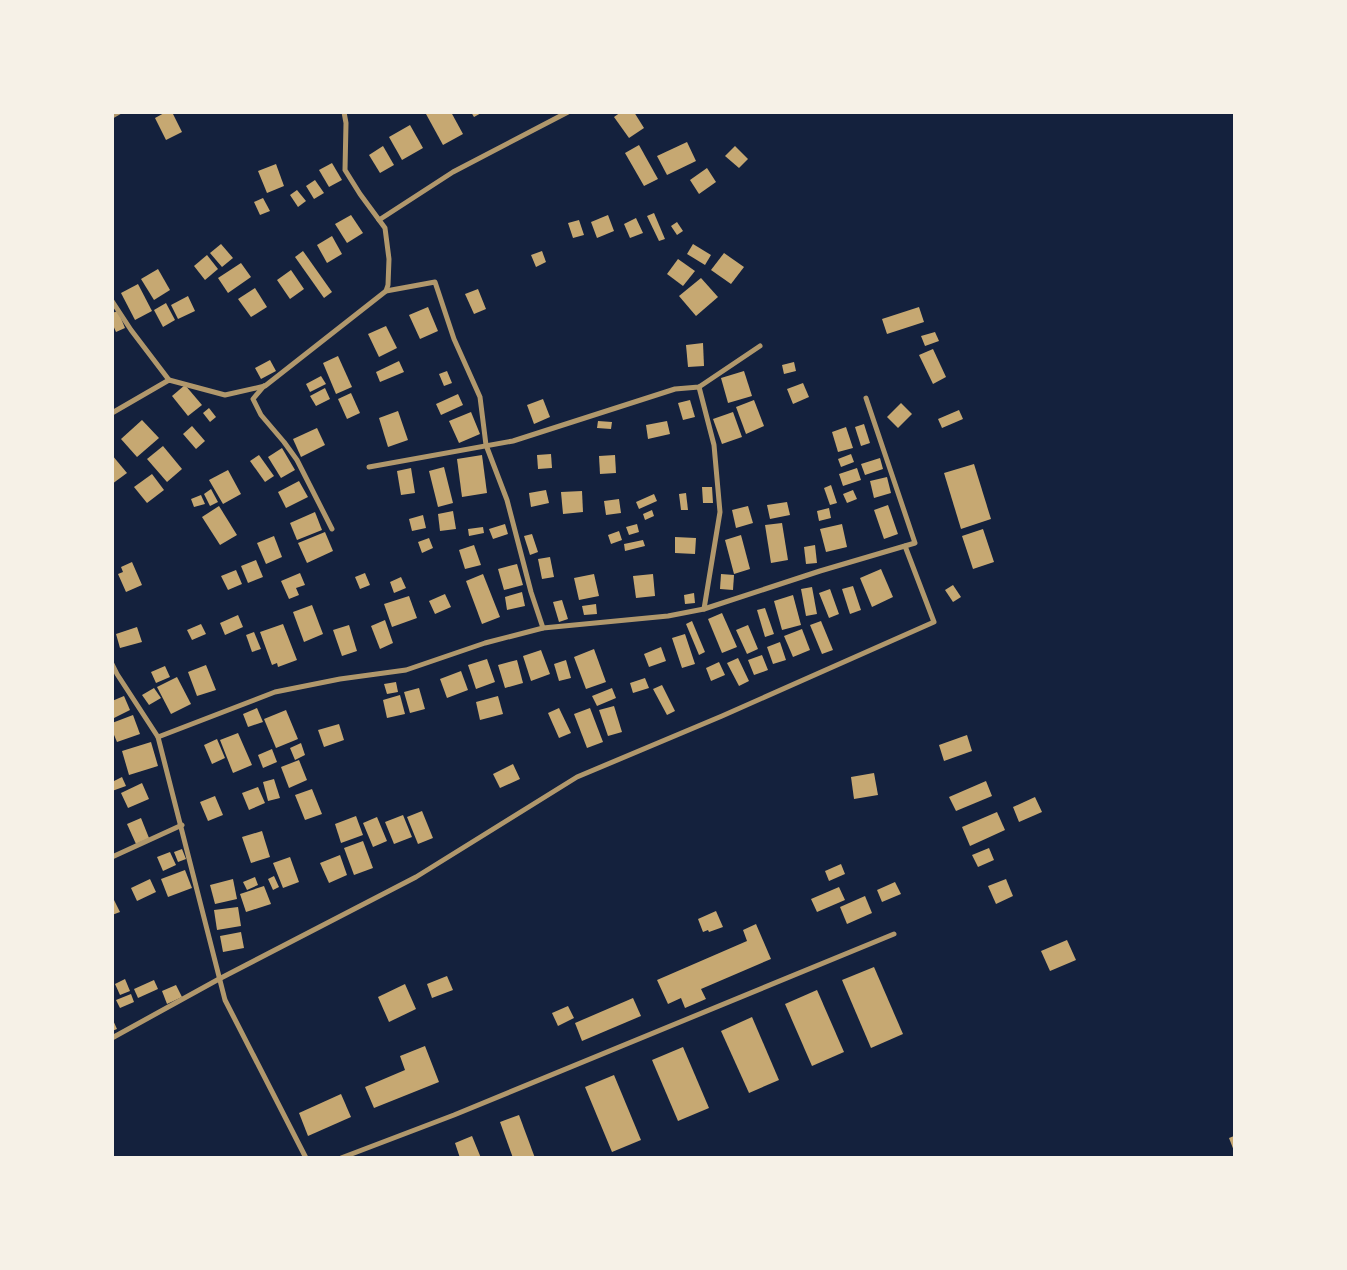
<svg xmlns="http://www.w3.org/2000/svg" width="1347" height="1270" font-family="'IBM Plex Sans',sans-serif">
	<rect width="100%" height="100%" fill="#14213d"/>
	<!-- building -->
	<g fill="#c6a872">
		<polygon points="166,112 172,112 182,132 166,140 155,118"/>
		<polygon points="429,112 451,112 463,134 443,145 426,114"/>
		<polygon points="471,112 483,112 474,117"/>
		<polygon points="621,112 634,112 644,128 629,138 614,117"/>
		<polygon points="410,125 423,148 402,160 389,137"/>
		<polygon points="687,142 696,161 667,175 657,156"/>
		<polygon points="639,145 658,179 644,186 625,153"/>
		<polygon points="383,146 394,165 380,173 369,155"/>
		<polygon points="735,146 748,159 739,168 725,156"/>
		<polygon points="332,163 342,180 329,187 319,170"/>
		<polygon points="276,164 284,186 267,193 258,171"/>
		<polygon points="707,168 716,182 699,194 690,180"/>
		<polygon points="315,180 324,193 314,199 306,186"/>
		<polygon points="297,190 306,201 298,207 290,195"/>
		<polygon points="263,198 270,211 260,215 254,202"/>
		<polygon points="654,213 665,239 659,241 647,216"/>
		<polygon points="351,215 363,233 347,243 335,224"/>
		<polygon points="608,215 614,231 597,238 591,222"/>
		<polygon points="636,218 643,233 630,238 624,224"/>
		<polygon points="579,220 584,235 573,238 568,223"/>
		<polygon points="677,222 683,231 677,235 671,226"/>
		<polygon points="332,236 342,254 327,263 317,245"/>
		<polygon points="221,244 233,258 222,267 210,253"/>
		<polygon points="693,244 711,255 705,265 687,254"/>
		<polygon points="303,251 332,292 324,298 295,257"/>
		<polygon points="542,251 546,262 536,267 531,255"/>
		<polygon points="724,253 744,267 731,284 711,270"/>
		<polygon points="207,255 218,269 205,280 194,266"/>
		<polygon points="678,259 695,271 683,286 667,274"/>
		<polygon points="241,263 251,277 228,293 218,278"/>
		<polygon points="158,269 170,290 154,300 141,279"/>
		<polygon points="291,270 304,289 290,299 277,280"/>
		<polygon points="701,278 718,297 696,316 679,296"/>
		<polygon points="138,284 152,311 135,320 121,293"/>
		<polygon points="255,288 267,307 251,317 238,299"/>
		<polygon points="478,289 486,309 474,314 465,294"/>
		<polygon points="188,296 195,311 178,319 171,305"/>
		<polygon points="166,303 175,320 163,327 154,310"/>
		<polygon points="428,307 438,331 420,339 409,315"/>
		<polygon points="919,307 924,322 887,334 882,319"/>
		<polygon points="118,311 125,328 116,332 112,323 112,313"/>
		<polygon points="386,326 397,348 379,357 368,334"/>
		<polygon points="935,332 939,341 925,346 921,336"/>
		<polygon points="703,343 704,366 688,367 686,345"/>
		<polygon points="933,349 946,377 933,384 919,355"/>
		<polygon points="338,356 352,387 336,394 323,363"/>
		<polygon points="270,360 276,371 261,379 255,368"/>
		<polygon points="399,361 404,372 380,382 376,372"/>
		<polygon points="794,362 796,371 784,374 782,365"/>
		<polygon points="447,371 452,383 444,386 439,374"/>
		<polygon points="744,371 752,396 728,403 721,378"/>
		<polygon points="321,376 326,384 310,392 306,384"/>
		<polygon points="803,383 809,397 793,404 787,389"/>
		<polygon points="185,385 202,405 188,416 172,396"/>
		<polygon points="325,388 330,399 316,406 310,396"/>
		<polygon points="351,393 360,413 347,419 338,399"/>
		<polygon points="458,394 463,405 441,415 436,404"/>
		<polygon points="543,399 550,417 534,424 527,405"/>
		<polygon points="690,400 695,417 683,420 678,403"/>
		<polygon points="754,400 764,426 746,434 736,407"/>
		<polygon points="901,403 912,414 898,428 887,417"/>
		<polygon points="209,408 216,417 210,422 203,413"/>
		<polygon points="959,410 963,419 942,428 938,419"/>
		<polygon points="398,411 408,440 388,447 379,418"/>
		<polygon points="471,412 480,434 459,443 449,421"/>
		<polygon points="733,412 742,437 722,444 713,419"/>
		<polygon points="142,420 159,438 137,457 121,439"/>
		<polygon points="598,421 612,422 611,429 597,428"/>
		<polygon points="667,421 670,434 648,439 646,425"/>
		<polygon points="864,424 870,443 861,446 855,427"/>
		<polygon points="192,426 205,441 196,449 183,434"/>
		<polygon points="846,427 853,448 838,452 832,432"/>
		<polygon points="317,428 325,445 301,457 293,439"/>
		<polygon points="163,446 182,469 167,482 147,459"/>
		<polygon points="282,448 295,470 281,478 268,457"/>
		<polygon points="551,454 552,468 538,469 537,455"/>
		<polygon points="851,454 854,462 841,467 838,459"/>
		<polygon points="112,455 127,473 112,484"/>
		<polygon points="259,455 274,476 265,482 250,461"/>
		<polygon points="482,455 487,493 462,497 457,459"/>
		<polygon points="615,455 616,473 600,474 599,456"/>
		<polygon points="880,458 883,469 865,475 861,464"/>
		<polygon points="974,464 991,519 961,529 944,473"/>
		<polygon points="444,467 453,503 438,507 429,471"/>
		<polygon points="411,468 415,493 401,495 397,471"/>
		<polygon points="857,468 861,480 843,486 839,474"/>
		<polygon points="228,470 241,494 223,504 209,480"/>
		<polygon points="152,474 164,490 147,503 134,487"/>
		<polygon points="887,477 891,493 874,498 870,481"/>
		<polygon points="299,481 308,497 286,508 278,492"/>
		<polygon points="831,485 837,503 830,505 824,488"/>
		<polygon points="702,487 712,487 713,503 703,503"/>
		<polygon points="211,489 218,502 210,506 204,494"/>
		<polygon points="546,490 549,503 531,507 529,493"/>
		<polygon points="853,490 857,499 847,503 843,494"/>
		<polygon points="582,491 583,512 563,514 561,492"/>
		<polygon points="686,493 688,510 681,510 679,494"/>
		<polygon points="654,494 657,501 639,509 636,502"/>
		<polygon points="201,495 205,504 194,507 191,499"/>
		<polygon points="619,499 621,513 606,515 604,501"/>
		<polygon points="787,502 790,515 770,519 767,505"/>
		<polygon points="888,505 898,534 884,539 874,510"/>
		<polygon points="219,506 237,535 220,545 202,517"/>
		<polygon points="748,506 753,523 736,528 732,510"/>
		<polygon points="829,508 831,518 819,521 817,511"/>
		<polygon points="652,510 654,516 645,520 643,514"/>
		<polygon points="453,511 456,529 440,531 438,514"/>
		<polygon points="315,512 322,530 297,540 290,523"/>
		<polygon points="423,515 426,528 412,531 409,519"/>
		<polygon points="782,523 788,560 771,563 765,525"/>
		<polygon points="505,524 508,534 493,539 489,529"/>
		<polygon points="637,524 639,532 629,535 626,527"/>
		<polygon points="842,524 847,547 826,552 820,529"/>
		<polygon points="483,527 484,533 469,536 468,529"/>
		<polygon points="983,529 994,562 973,569 962,536"/>
		<polygon points="619,531 622,540 611,544 608,535"/>
		<polygon points="325,532 333,551 307,563 298,543"/>
		<polygon points="532,534 538,552 530,555 524,536"/>
		<polygon points="741,535 750,569 734,574 725,540"/>
		<polygon points="274,536 282,557 266,564 257,543"/>
		<polygon points="675,537 696,538 695,554 675,553"/>
		<polygon points="429,538 433,548 422,553 418,542"/>
		<polygon points="643,540 645,546 625,551 624,544"/>
		<polygon points="474,545 481,565 465,569 459,550"/>
		<polygon points="815,545 817,563 806,564 804,547"/>
		<polygon points="550,557 554,577 542,579 538,559"/>
		<polygon points="256,560 263,577 248,583 241,566"/>
		<polygon points="132,562 142,585 126,592 118,574 123,572 121,567"/>
		<polygon points="517,564 523,585 504,590 498,569"/>
		<polygon points="881,569 893,597 872,607 860,578"/>
		<polygon points="236,570 242,584 228,590 221,576"/>
		<polygon points="300,573 305,585 296,588 299,595 289,599 281,581"/>
		<polygon points="365,573 370,585 360,589 355,577"/>
		<polygon points="483,574 500,617 482,624 466,581"/>
		<polygon points="594,574 599,596 579,600 574,578"/>
		<polygon points="653,574 655,596 636,598 633,576"/>
		<polygon points="721,574 734,575 733,590 720,589"/>
		<polygon points="401,577 406,588 394,593 390,582"/>
		<polygon points="953,585 961,597 953,602 945,590"/>
		<polygon points="853,586 861,610 850,614 842,589"/>
		<polygon points="812,587 817,614 806,616 801,589"/>
		<polygon points="830,589 839,614 829,618 819,593"/>
		<polygon points="522,592 525,606 507,610 505,597"/>
		<polygon points="694,593 695,603 685,604 684,595"/>
		<polygon points="445,594 451,607 435,614 429,601"/>
		<polygon points="793,595 801,625 782,630 774,601"/>
		<polygon points="409,596 417,618 392,627 384,604"/>
		<polygon points="562,600 568,619 559,622 553,602"/>
		<polygon points="596,604 597,614 584,615 582,606"/>
		<polygon points="312,605 323,634 304,642 293,612"/>
		<polygon points="765,608 774,634 765,637 757,610"/>
		<polygon points="722,613 737,647 722,653 708,619"/>
		<polygon points="238,615 243,627 225,635 220,623"/>
		<polygon points="385,620 393,643 380,649 371,626"/>
		<polygon points="692,621 705,652 699,655 686,624"/>
		<polygon points="821,621 833,650 822,654 810,625"/>
		<polygon points="201,624 206,634 192,640 187,630"/>
		<polygon points="283,624 297,660 278,667 277,663 272,665 260,632"/>
		<polygon points="349,625 357,651 342,656 333,630"/>
		<polygon points="748,625 758,649 747,654 736,630"/>
		<polygon points="137,627 142,642 120,648 116,634"/>
		<polygon points="802,629 810,650 793,657 784,636"/>
		<polygon points="254,632 261,649 252,652 246,635"/>
		<polygon points="685,634 695,664 682,668 672,638"/>
		<polygon points="780,642 786,660 773,664 767,647"/>
		<polygon points="661,647 666,661 649,667 644,654"/>
		<polygon points="594,649 606,682 586,689 574,657"/>
		<polygon points="541,650 550,674 531,681 523,656"/>
		<polygon points="762,655 768,670 754,675 748,660"/>
		<polygon points="738,658 749,681 739,686 727,663"/>
		<polygon points="487,659 495,682 476,689 468,665"/>
		<polygon points="517,660 523,683 505,688 498,665"/>
		<polygon points="566,660 571,678 559,681 554,664"/>
		<polygon points="719,662 725,675 711,681 706,668"/>
		<polygon points="206,665 216,690 197,696 188,672"/>
		<polygon points="165,666 170,677 156,683 151,672"/>
		<polygon points="461,671 468,690 447,698 440,679"/>
		<polygon points="177,677 191,704 171,714 157,687"/>
		<polygon points="645,678 649,688 633,693 630,683"/>
		<polygon points="396,682 398,692 387,694 384,684"/>
		<polygon points="662,685 675,711 667,715 653,689"/>
		<polygon points="154,688 161,698 149,705 142,695"/>
		<polygon points="419,688 425,709 410,713 404,692"/>
		<polygon points="612,688 616,698 597,706 592,696"/>
		<polygon points="400,695 405,714 387,718 383,700"/>
		<polygon points="124,696 130,710 112,719 112,701"/>
		<polygon points="498,696 503,714 480,720 476,702"/>
		<polygon points="614,706 622,732 608,736 599,710"/>
		<polygon points="257,708 263,722 248,727 243,714"/>
		<polygon points="559,708 571,733 559,738 548,713"/>
		<polygon points="590,708 603,742 587,748 574,714"/>
		<polygon points="286,710 298,739 276,748 264,719"/>
		<polygon points="133,715 140,734 117,742 112,730 112,723"/>
		<polygon points="339,724 344,740 324,747 318,730"/>
		<polygon points="238,733 252,765 233,773 220,740"/>
		<polygon points="967,735 972,751 944,761 939,745"/>
		<polygon points="217,739 225,758 212,764 204,745"/>
		<polygon points="151,742 158,766 129,775 122,751"/>
		<polygon points="301,743 305,755 295,760 290,748"/>
		<polygon points="272,749 277,762 263,768 258,755"/>
		<polygon points="299,760 307,780 289,788 281,767"/>
		<polygon points="513,764 520,779 500,788 493,774"/>
		<polygon points="874,773 878,795 854,799 851,777"/>
		<polygon points="122,777 126,786 112,791 112,782"/>
		<polygon points="274,779 280,798 268,801 263,782"/>
		<polygon points="986,781 992,796 956,811 949,797"/>
		<polygon points="142,783 149,799 128,808 121,793"/>
		<polygon points="258,787 265,803 249,810 242,793"/>
		<polygon points="312,789 322,814 305,820 295,795"/>
		<polygon points="215,796 223,815 208,821 200,802"/>
		<polygon points="1035,797 1042,812 1019,822 1013,807"/>
		<polygon points="422,811 433,838 418,844 407,817"/>
		<polygon points="997,812 1005,830 970,846 962,827"/>
		<polygon points="403,815 412,837 394,844 385,822"/>
		<polygon points="356,816 363,835 341,843 335,824"/>
		<polygon points="377,817 387,841 373,847 363,823"/>
		<polygon points="141,818 149,838 136,844 127,824"/>
		<polygon points="262,831 270,857 251,863 242,837"/>
		<polygon points="363,841 373,868 354,875 344,848"/>
		<polygon points="989,848 994,860 978,867 972,855"/>
		<polygon points="182,849 186,859 178,862 174,852"/>
		<polygon points="170,852 176,865 163,871 157,857"/>
		<polygon points="340,855 347,875 329,883 320,863"/>
		<polygon points="290,857 299,882 283,888 273,863"/>
		<polygon points="841,864 845,874 829,881 825,871"/>
		<polygon points="185,870 192,888 168,897 161,879"/>
		<polygon points="274,876 279,887 273,890 268,879"/>
		<polygon points="255,877 258,885 247,890 243,882"/>
		<polygon points="150,879 156,892 137,901 131,888"/>
		<polygon points="233,879 237,899 215,904 210,885"/>
		<polygon points="1006,879 1013,896 996,904 988,886"/>
		<polygon points="895,882 901,894 882,902 877,890"/>
		<polygon points="264,886 271,904 246,912 240,894"/>
		<polygon points="839,887 845,900 817,912 811,899"/>
		<polygon points="112,896 120,912 112,915"/>
		<polygon points="865,896 872,913 847,924 840,907"/>
		<polygon points="238,907 241,926 217,930 214,910"/>
		<polygon points="716,911 723,927 709,932 708,930 703,932 698,919"/>
		<polygon points="756,924 771,959 701,989 706,999 685,1008 681,998 668,1004 657,980 747,941 743,930"/>
		<polygon points="241,932 244,948 223,952 220,936"/>
		<polygon points="1067,940 1076,960 1050,971 1041,951"/>
		<polygon points="874,967 903,1034 871,1048 842,980"/>
		<polygon points="447,976 453,990 432,998 427,984"/>
		<polygon points="125,979 130,991 120,995 115,984"/>
		<polygon points="154,980 158,989 138,998 134,989"/>
		<polygon points="405,984 416,1009 389,1022 378,997"/>
		<polygon points="176,985 182,997 167,1004 162,991"/>
		<polygon points="817,990 844,1052 812,1066 785,1004"/>
		<polygon points="131,994 134,1002 120,1008 116,1000"/>
		<polygon points="633,998 641,1016 582,1041 575,1023"/>
		<polygon points="568,1006 574,1018 558,1026 552,1013"/>
		<polygon points="752,1017 779,1080 749,1093 721,1031"/>
		<polygon points="112,1018 117,1029 112,1031"/>
		<polygon points="425,1046 439,1082 374,1108 365,1087 405,1070 400,1056"/>
		<polygon points="683,1047 709,1108 678,1121 652,1060"/>
		<polygon points="614,1075 641,1140 612,1152 585,1087"/>
		<polygon points="341,1094 351,1117 308,1136 299,1113"/>
		<polygon points="519,1115 535,1158 513,1158 500,1122"/>
		<polygon points="472,1136 481,1158 460,1158 455,1143"/>
		<polygon points="1234,1136 1234,1151 1229,1138"/>
	</g>
	<g fill="none" stroke-linecap="round" stroke-linejoin="round">
		<!-- minor -->
		<g stroke="#b1986c" stroke-width="5">
			<polyline points="344,112 346,123 345,170 360,194 385,228 389,259 388,285 386,291"/>
			<polyline points="112,116 119,112"/>
			<polyline points="379,220 453,172 568,112"/>
			<polyline points="112,301 131,330 169,380"/>
			<polyline points="264,386 253,399 261,415 284,442 297,460 332,529"/>
			<polyline points="699,387 714,445 720,512 704,609"/>
			<polyline points="112,413 169,380 225,395 265,386 386,291 435,282 454,339 480,397 486,445 507,500 531,592 543,628"/>
			<polyline points="369,467 513,441 675,389 699,387 760,346"/>
			<polyline points="112,664 117,674 158,737"/>
			<polyline points="112,857 182,825"/>
			<polyline points="112,1038 219,979 416,877 577,777 722,716 934,622 905,546"/>
			<polyline points="306,1158 225,1000 158,737 275,692 340,679 406,670 485,643 543,628 668,616 704,609 820,571 915,543 866,398"/>
			<polyline points="341,1158 454,1115 894,934"/>
		</g>
	</g>
	<!-- border -->
	<rect width="1347" height="1270" fill="none" stroke="#f6f1e7" stroke-width="228"/>
</svg>
